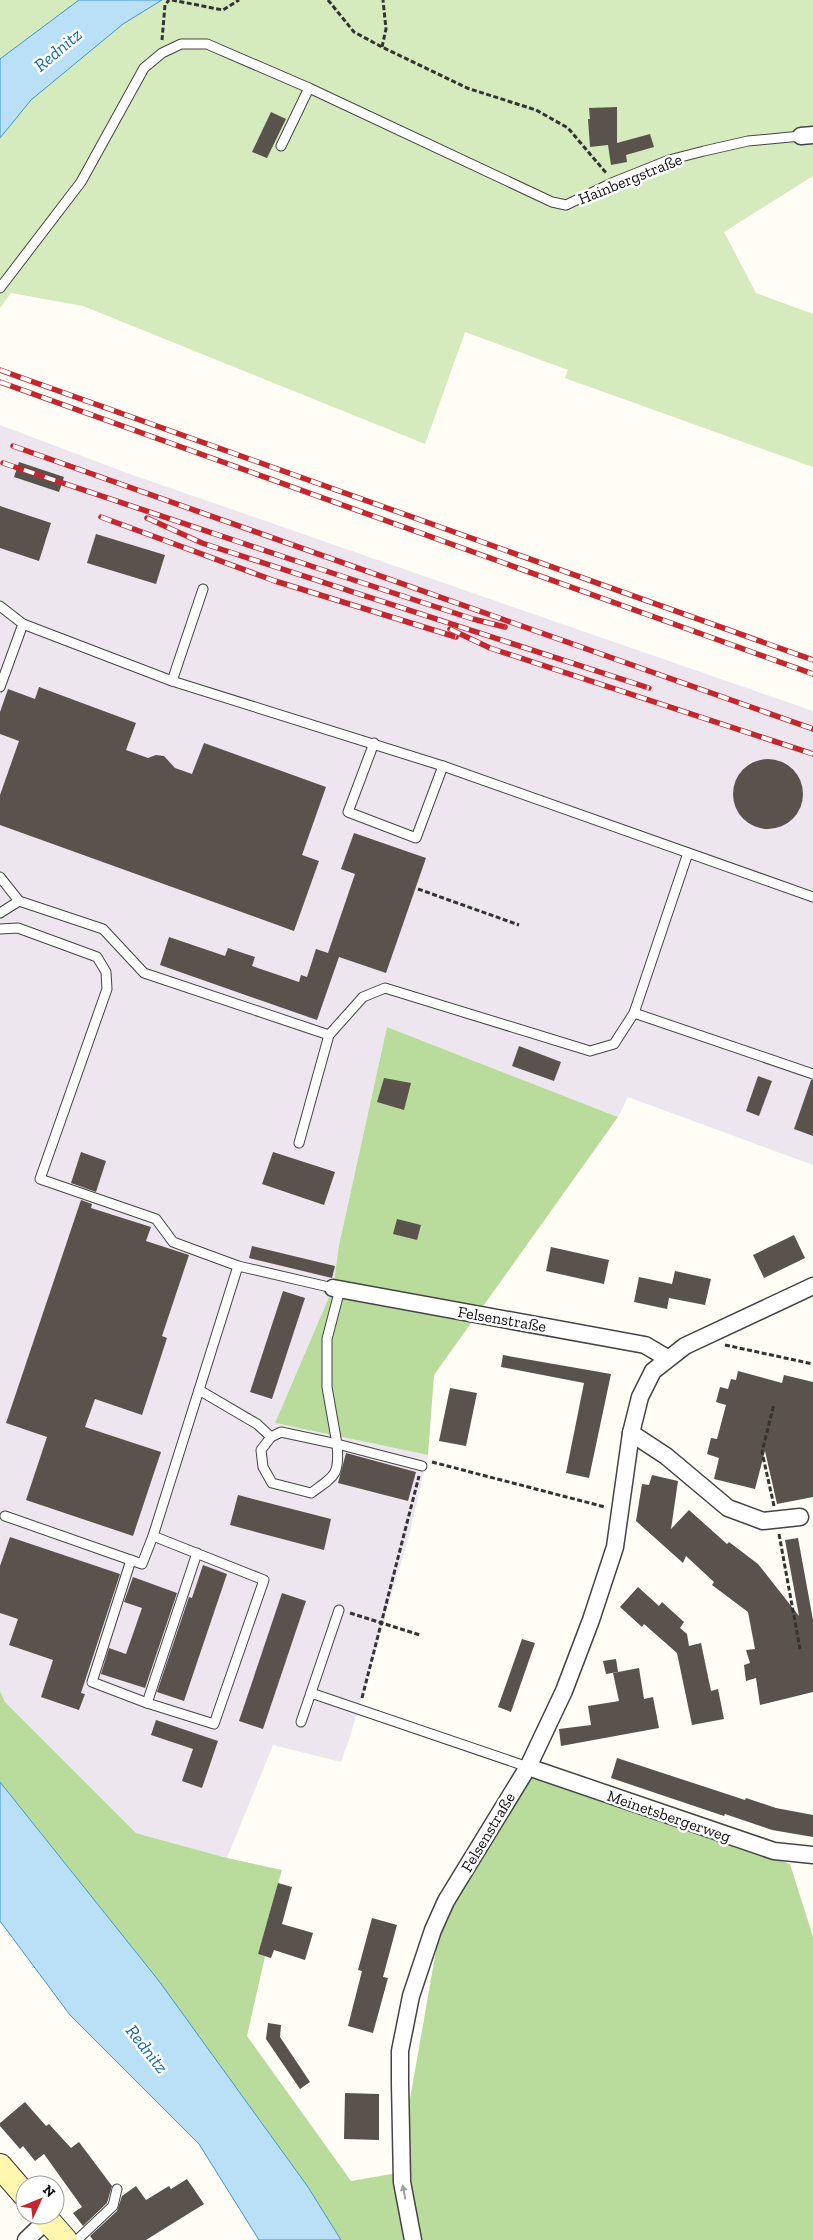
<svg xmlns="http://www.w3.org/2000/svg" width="813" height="2240" font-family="'Zilla Slab',serif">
	<rect width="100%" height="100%" fill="#fffdf5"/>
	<!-- industrial -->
	<polygon fill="#eee6ef" points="0,425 127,473 813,711 813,1165 628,1097 618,1117 387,1027 339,1245 333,1288 275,1423 428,1455 410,1532 349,1740 341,1762 273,1745 227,1858 136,1833 5,1702 0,1691"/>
	<!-- green -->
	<g fill="#d5ebbd">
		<polygon points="0,0 105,0 0,86"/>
		<polygon points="162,0 813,0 813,176 724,232 756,293 813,314 813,467 565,378 568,370 465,332 425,444 83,306 11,293 0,308 0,138 31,100 123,24"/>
	</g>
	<!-- forest -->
	<g fill="#b9dc9c">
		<polygon points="387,1027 618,1117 434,1375 428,1455 275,1423 333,1288 339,1245"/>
		<polygon points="0,1691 5,1702 136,1833 227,1858 282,1870 258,1954 265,1956 247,2036 351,2181 397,2173 440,1928 532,1773 790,1864 813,1937 813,2240 341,2240 308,2187 159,1981 0,1782"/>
	</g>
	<!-- water -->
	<g fill="#b9e0f7" stroke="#3f96cf">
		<polygon points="79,0 162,0 123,24 31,100 0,138 0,59"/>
		<polygon points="0,1782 159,1981 308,2187 341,2240 259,2240 199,2144 70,2015 0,1921"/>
	</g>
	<!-- building -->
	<g fill="#5a524d">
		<polygon points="617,107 617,143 650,134 654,147 626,155 627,162 611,165 608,145 590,147 588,119 590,119 589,108"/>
		<polygon points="271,112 286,119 267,158 252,152"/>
		<polygon points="19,462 64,477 59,492 14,477"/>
		<polygon points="0,506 51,523 39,561 0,548"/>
		<polygon points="96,534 165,555 156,584 87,563"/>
		<polygon points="39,687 136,723 126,750 148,758 156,755 164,756 175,768 192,774 204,743 326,787 302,855 319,861 294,931 0,825 0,795 19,741 0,734 0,712 8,689 35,699"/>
		<circle cx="768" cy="794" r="35"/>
		<polygon points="354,833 426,858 386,973 339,957 317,1020 160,965 169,937 225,956 228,948 255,957 252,966 299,982 301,975 307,977 316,949 328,953 355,874 341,869"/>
		<polygon points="519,1046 561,1062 554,1081 512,1066"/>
		<polygon points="758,1076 772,1081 759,1116 746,1111"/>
		<polygon points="384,1078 411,1083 404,1110 377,1102"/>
		<polygon points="811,1080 813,1080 813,1136 794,1129"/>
		<polygon points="81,1152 106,1161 96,1192 71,1183"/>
		<polygon points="273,1152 335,1172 324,1205 262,1184"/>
		<polygon points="81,1200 92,1204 91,1208 151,1227 146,1241 189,1255 162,1336 167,1338 142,1415 95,1399 85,1427 161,1452 133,1536 26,1500 47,1437 6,1423"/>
		<polygon points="397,1219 421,1225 417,1240 393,1234"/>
		<polygon points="794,1235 805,1258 764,1278 753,1255"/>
		<polygon points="252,1246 335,1266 332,1278 249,1258"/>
		<polygon points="551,1247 609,1260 604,1284 546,1271"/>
		<polygon points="675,1271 711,1279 705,1305 669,1298 667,1309 634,1302 639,1277 672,1284"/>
		<polygon points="283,1291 305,1298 272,1399 250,1392"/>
		<polygon points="503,1355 611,1374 589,1478 566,1473 584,1383 501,1367"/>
		<polygon points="738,1371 782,1383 784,1375 813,1382 813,1497 777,1504 765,1451 755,1489 714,1479 719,1458 707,1454 711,1438 717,1439 726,1405 716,1402 720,1387 728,1389 731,1379 736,1380"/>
		<polygon points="450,1388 477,1393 466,1446 439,1441"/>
		<polygon points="346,1453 416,1472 408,1501 338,1483"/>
		<polygon points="652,1475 678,1481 671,1529 689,1510 727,1544 729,1542 758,1564 799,1616 785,1540 798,1538 813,1620 813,1692 760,1705 756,1678 746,1681 744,1665 750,1663 746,1650 755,1649 748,1612 712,1585 714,1582 686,1556 683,1563 636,1521 642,1484 649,1485"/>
		<polygon points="238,1495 331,1519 324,1550 230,1525"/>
		<polygon points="10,1537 120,1574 81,1693 85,1694 79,1710 41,1697 53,1660 9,1645 18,1619 0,1613 0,1566"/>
		<polygon points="203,1565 227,1574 184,1701 157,1692 189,1597 192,1598"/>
		<polygon points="133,1577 177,1593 145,1688 101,1674 109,1648 126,1654 142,1608 124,1602"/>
		<polygon points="638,1587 659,1606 662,1602 684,1622 680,1628 687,1634 689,1646 701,1643 711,1691 718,1689 724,1719 692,1725 677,1653 644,1624 642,1627 620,1607"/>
		<polygon points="282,1593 306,1601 263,1729 239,1721"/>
		<polygon points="522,1639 535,1643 511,1712 498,1707"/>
		<polygon points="616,1659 618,1672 606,1674 603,1661"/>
		<polygon points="639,1668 644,1699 653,1697 659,1728 561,1746 559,1729 591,1725 588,1706 619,1701 613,1673"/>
		<polygon points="156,1720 218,1741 202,1788 182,1781 193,1749 151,1735"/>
		<polygon points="617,1758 745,1800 746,1798 776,1808 813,1815 813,1837 772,1830 725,1814 724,1816 611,1778"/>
		<polygon points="278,1883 292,1887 282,1924 313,1933 305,1960 274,1950 271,1958 258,1954"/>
		<polygon points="372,1918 397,1925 383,1977 388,1978 373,2033 348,2026 362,1971 358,1970"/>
		<polygon points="268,2023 281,2025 280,2037 310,2082 300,2089 266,2039"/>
		<polygon points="345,2093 379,2094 379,2140 344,2139"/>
		<polygon points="25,2102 46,2126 49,2124 71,2148 79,2142 112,2186 107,2203 83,2226 73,2213 82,2207 44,2154 35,2161 23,2146 20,2149 0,2126 0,2123"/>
		<polygon points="187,2179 204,2204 146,2240 93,2240 90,2236 117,2211 122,2196 136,2186 146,2200 169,2186 171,2189"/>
	</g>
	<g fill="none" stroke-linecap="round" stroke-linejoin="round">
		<!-- lane casing -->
		<g stroke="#444" stroke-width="11">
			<g id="lane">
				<polyline points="281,146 309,88"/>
				<polyline points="0,288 81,182 144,68 162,53 181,44 207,44 309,88 552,202 566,205 614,182 669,160 704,151 748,141 801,136"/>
				<polyline points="0,606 23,624 172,681 443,766 813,897"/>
				<polyline points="172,681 203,589"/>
				<polyline points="0,687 23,624"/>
				<polyline points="374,743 348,812 416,838 443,766"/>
				<polyline points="0,877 19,901 103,929 144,973 329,1035"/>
				<polyline points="0,913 19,901"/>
				<polyline points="0,929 18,928 97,957 106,972 107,989 40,1179 156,1219 173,1242 238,1266"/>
				<polyline points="634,1013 813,1074"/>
				<polyline points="299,1143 329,1035 363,997 385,988 590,1051 614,1044 634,1013 688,853"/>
				<polyline points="340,1289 327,1339 327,1387 337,1444 422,1466"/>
				<polyline points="199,1390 257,1424 271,1437"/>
				<path d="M281,1432L337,1444C340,1475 335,1476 311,1493L272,1483L263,1467L261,1450L271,1437Z"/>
				<polyline points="5,1516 142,1564 153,1536"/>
				<polyline points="197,1553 147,1703 214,1724 264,1580 153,1536 238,1266 333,1288"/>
				<polyline points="131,1560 92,1682 147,1703"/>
				<polyline points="311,1693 528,1767"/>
				<polyline points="301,1722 339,1610"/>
				<polyline points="77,2240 113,2206 117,2189"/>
			</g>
		</g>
		<!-- street casing -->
		<g stroke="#444" stroke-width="19">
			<g id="street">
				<polyline points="801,136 813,135"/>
				<polyline points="333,1288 645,1345 667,1358"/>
				<polyline points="631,1433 666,1456 728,1508 763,1521 800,1517"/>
				<polyline points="528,1767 774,1851 813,1855"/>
				<polyline points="26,2240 47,2220"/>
				<polyline points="413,2240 402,2182 400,2083 400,2051 411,1996 433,1930 446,1901 528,1767 564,1691 591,1620 615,1547 631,1433 640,1397 653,1371 685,1346 813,1286"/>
			</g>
		</g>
		<!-- secondary casing -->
		<g stroke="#333" stroke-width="26">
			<g id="secondary">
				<polyline points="0,2166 25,2195"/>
				<polyline points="43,2215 65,2240"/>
			</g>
		</g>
		<!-- path -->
		<g stroke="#333" stroke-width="3" stroke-dasharray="5 2.5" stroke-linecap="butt">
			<polyline points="172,0 223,10 239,0"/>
			<polyline points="328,0 354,32 382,47 467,88 536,110 568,128 607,174"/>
			<polyline points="162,40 165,5 169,0"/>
			<polyline points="382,47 386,29 383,0"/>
			<polyline points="418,889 519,925"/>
			<polyline points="725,1345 813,1364"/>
			<polyline points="432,1462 605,1507"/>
			<polyline points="774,1506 762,1452 774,1404"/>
			<polyline points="779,1534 800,1649"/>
			<polyline points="350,1613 420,1635"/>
			<polyline points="362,1698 419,1476"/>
		</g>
		<!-- lane -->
		<use href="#lane" stroke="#fff" stroke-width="9"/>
		<!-- street -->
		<use href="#street" stroke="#fff" stroke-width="16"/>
		<!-- secondary -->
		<use href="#secondary" stroke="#fff6b0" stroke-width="24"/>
		<!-- rail casing -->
		<g stroke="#c4262e" stroke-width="5.5">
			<g id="rail">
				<polyline points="0,370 813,660"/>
				<polyline points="0,382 813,674"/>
				<polyline points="13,446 813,729"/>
				<polyline points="3,463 320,569 473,619 505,627"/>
				<polyline points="101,517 275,581 456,637"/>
				<polyline points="147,518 202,543 649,688"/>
				<polyline points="450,629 490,648 813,754"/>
			</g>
		</g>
		<!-- rail -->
		<use href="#rail" stroke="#fff" stroke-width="4" stroke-dasharray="11" stroke-linecap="butt"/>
	</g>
	<!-- one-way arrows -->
	<defs><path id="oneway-solid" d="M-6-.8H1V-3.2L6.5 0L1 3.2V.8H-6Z" transform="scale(1.25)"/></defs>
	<use fill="#a0a0a0" href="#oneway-solid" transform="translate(404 2192) rotate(-101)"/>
	<g text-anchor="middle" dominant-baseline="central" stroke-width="5" stroke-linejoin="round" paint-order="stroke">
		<!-- street labels -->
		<g font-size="16" fill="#111" stroke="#fff">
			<text transform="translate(630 179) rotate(-22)">Hainbergstraße</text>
			<text transform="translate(502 1319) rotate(10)">Felsenstraße</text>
			<text transform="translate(669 1816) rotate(19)">Meinetsbergerweg</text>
			<text transform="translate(488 1832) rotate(-59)">Felsenstraße</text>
		</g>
		<!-- water labels -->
		<g font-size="18" font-style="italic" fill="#1768a6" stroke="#fff">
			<text transform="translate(58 50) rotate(-40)">Rednitz</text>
			<text transform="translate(147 2049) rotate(52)">Rednitz</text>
		</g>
	</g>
	<!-- north arrow -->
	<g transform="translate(40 2200) rotate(46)"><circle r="24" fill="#ffffff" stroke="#a0a0a0"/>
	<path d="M0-4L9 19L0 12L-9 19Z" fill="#c4262e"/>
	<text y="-8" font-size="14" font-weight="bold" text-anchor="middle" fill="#111111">N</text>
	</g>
</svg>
